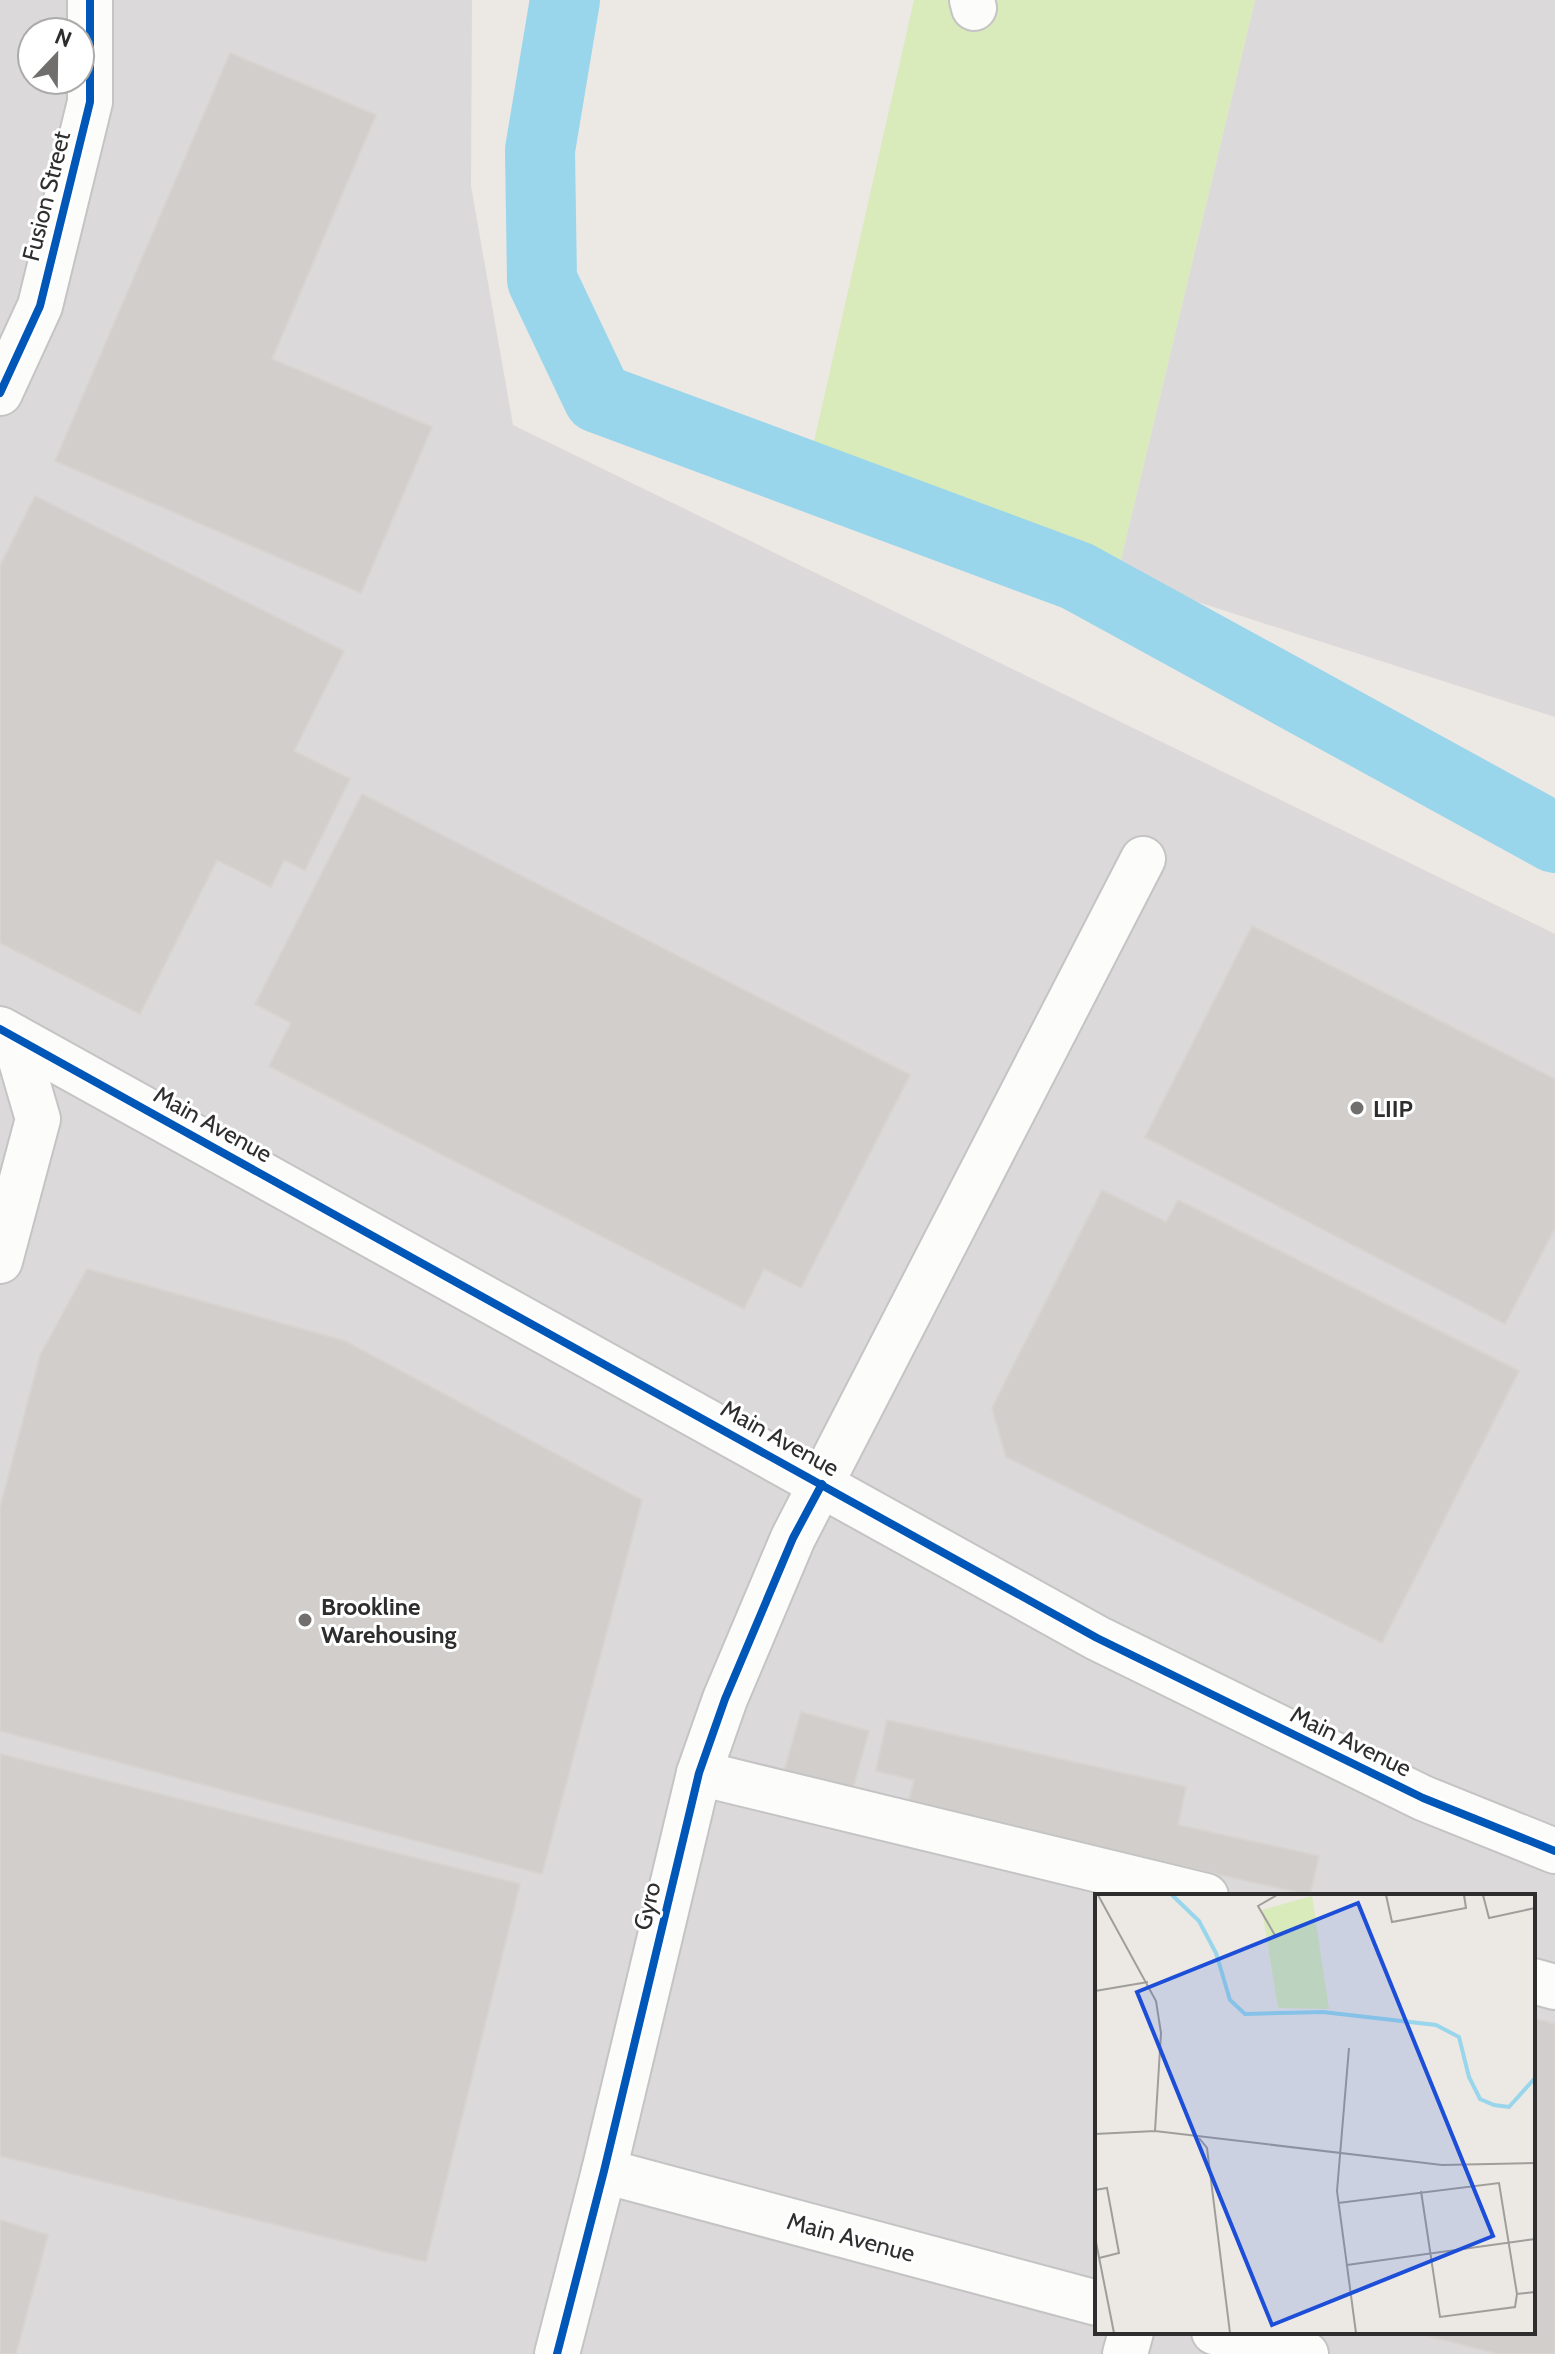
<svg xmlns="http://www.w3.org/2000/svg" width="1555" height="2354" font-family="Cabin,sans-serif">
	<rect width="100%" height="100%" fill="#ece8e4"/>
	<!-- industrial -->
	<g fill="#dcd9db" fill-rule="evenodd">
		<path d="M0,0H472L471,186L513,425L1555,934V2354H0ZM32,32H80V80H32ZM1097,1896H1533V2332H1097Z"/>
		<polygon points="1255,0 1555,0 1555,717 1117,576"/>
	</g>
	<!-- pitch -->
	<polygon fill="#d9eabb" points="914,0 1255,0 1117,576 813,446"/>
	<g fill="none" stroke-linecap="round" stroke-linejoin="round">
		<!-- river -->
		<polyline stroke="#99d6ec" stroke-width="70" points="565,0 540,150 542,280 598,398 1077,576 1555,838"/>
	</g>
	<!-- building -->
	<g fill="#d1cecb" stroke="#d7d4d0" stroke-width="2">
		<polygon points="230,53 376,115 272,359 432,427 361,593 55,461"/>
		<polygon points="35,496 344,651 294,751 350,779 305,870 284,860 271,887 217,860 140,1014 0,943 0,566"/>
		<polygon points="362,794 910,1075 801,1288 764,1269 744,1309 269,1066 291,1023 255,1004"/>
		<polygon points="1252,926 1555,1079 1555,1228 1505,1324 1145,1137"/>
		<polygon points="1102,1190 1166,1222 1178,1200 1519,1371 1382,1643 1006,1457 992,1408"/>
		<polygon points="87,1269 345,1341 642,1500 542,1874 0,1731 0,1508 40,1355"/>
		<polygon points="801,1712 869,1731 852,1791 784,1772"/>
		<polygon points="887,1720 1186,1787 1178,1825 1319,1856 1310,1895 908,1805 914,1780 876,1771"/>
		<polygon points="0,1754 520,1884 426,2262 0,2156"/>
		<polygon points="1533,2018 1555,2024 1555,2354 1498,2354 1413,2332 1533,2332"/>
		<polygon points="0,2220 48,2235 16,2354 0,2354"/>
	</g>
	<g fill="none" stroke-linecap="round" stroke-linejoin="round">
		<!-- minor casing -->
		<g stroke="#c5c4c5" stroke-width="48">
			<g id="minor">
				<polyline points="972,0 974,8"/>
				<polyline points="0,393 40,306 90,102 90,0"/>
				<polyline points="0,1029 1097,1638 1423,1798 1555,1851"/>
				<polyline points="0,1261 38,1119 14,1037"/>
				<polyline points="699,1773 1206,1896"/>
				<polyline points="1533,1981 1555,1987"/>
				<polyline points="604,2171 1097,2303"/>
				<polyline points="1214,2332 1306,2354"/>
				<polyline points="557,2354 604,2171 699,1773 725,1699 793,1538 1143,859"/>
				<polyline points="1125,2354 1131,2332"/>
			</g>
		</g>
		<!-- minor -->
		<use href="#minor" stroke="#fcfcfb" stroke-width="44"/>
		<!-- cycleway casing -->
		<g stroke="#fff" stroke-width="13">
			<g id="cycleway">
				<polyline points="0,393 40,306 90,102 90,0"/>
				<polyline points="0,1029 1097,1638 1423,1798 1555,1851"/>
				<polyline points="557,2354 604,2171 699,1773 725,1699 793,1538 822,1484"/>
			</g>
		</g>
		<!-- cycleway -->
		<use href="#cycleway" stroke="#0057b8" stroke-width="8"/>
	</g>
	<!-- markers -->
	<g fill="#706f6e" stroke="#fff" stroke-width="3">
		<circle cx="1357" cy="1108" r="8"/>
		<circle cx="305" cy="1620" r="8"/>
	</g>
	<g text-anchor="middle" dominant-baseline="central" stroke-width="6" stroke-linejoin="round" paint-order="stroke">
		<!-- street labels -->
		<g font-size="24" fill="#2e2e2e" stroke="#fff">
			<text transform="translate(46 196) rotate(-76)">Fusion Street</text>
			<text transform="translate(213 1124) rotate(29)">Main Avenue</text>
			<text transform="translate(780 1438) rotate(29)">Main Avenue</text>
			<text transform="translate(1351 1741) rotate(26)">Main Avenue</text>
			<text transform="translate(647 1906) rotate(-77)">Gyro</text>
			<text transform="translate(851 2237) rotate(15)">Main Avenue</text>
		</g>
		<!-- poi labels -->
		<g font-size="24" font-weight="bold" fill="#2e2e2e" stroke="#fff" text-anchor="start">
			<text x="1373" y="1108">LIIP</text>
			<text x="321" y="1606">Brookline<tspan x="321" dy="28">Warehousing</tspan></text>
		</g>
	</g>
	<!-- overview -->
	<g transform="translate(1095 1894)">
		<rect width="440" height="440" fill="#ece8e4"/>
		<path d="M217,2L234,115L183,114L167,16Z" fill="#d9eabb"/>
		<path fill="none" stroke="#99d6ec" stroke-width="4" d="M77,1L104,27L121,59L135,106L150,120L228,118L341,131L364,143L374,183L385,205L399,211L414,213L440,184"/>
		<path fill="none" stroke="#a09e9b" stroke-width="2" d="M3,1L61,107L66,139L60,237M291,1L297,28L371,14L369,1M388,1L394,24L440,14M181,43L163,12L182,1M0,97L53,88M254,154L242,297L261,439M0,240L60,237L347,271L440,269M104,244L112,254L135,439M0,296L12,294L24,359L4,364M326,297L345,423L420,413L422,400M243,309L404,289L422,400L440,398M0,343L19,439M252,371L440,345"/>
		<path fill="#1d4ed8" fill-opacity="0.15" stroke="#1d4ed8" stroke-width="4" d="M263,9L398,342L177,431L42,98Z"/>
		<rect width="440" height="440" fill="none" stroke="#2e2e2e" stroke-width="4"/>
	</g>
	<!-- north arrow -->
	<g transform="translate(56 56) rotate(22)"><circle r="38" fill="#ffffff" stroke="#ababab" stroke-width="2"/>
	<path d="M0-6L14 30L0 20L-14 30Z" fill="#706f6e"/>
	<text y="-12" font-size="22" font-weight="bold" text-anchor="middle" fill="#2e2e2e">N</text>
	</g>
</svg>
